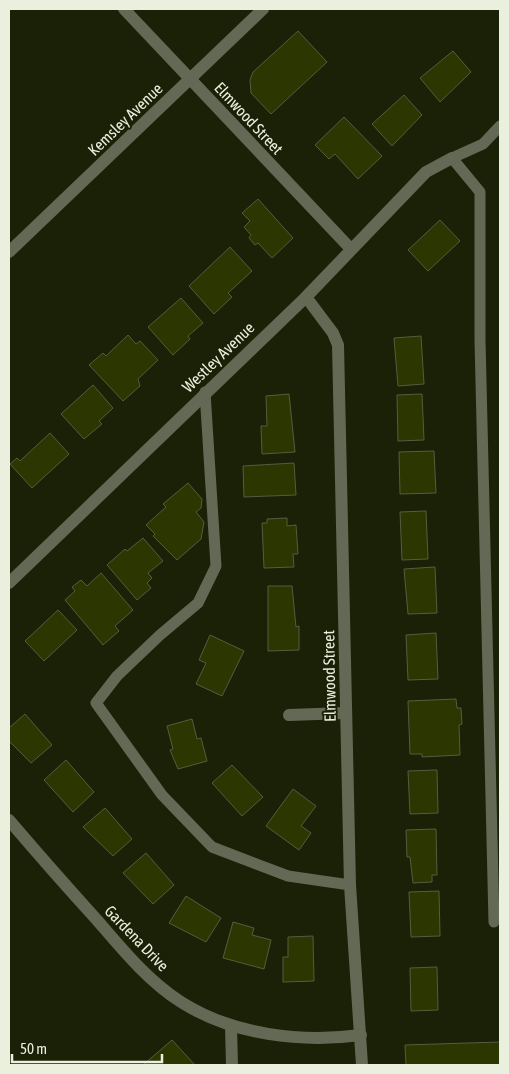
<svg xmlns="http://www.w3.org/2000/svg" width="509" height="1074" font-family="'Asap Condensed',sans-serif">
	<rect width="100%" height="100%" fill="#1b2107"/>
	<!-- building -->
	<g fill="#2b3600" stroke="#555c40">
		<polygon points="298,31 327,62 271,114 251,93 250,80 253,72"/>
		<polygon points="453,51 471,72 440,102 420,78"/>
		<polygon points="404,95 422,115 392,146 372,124"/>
		<polygon points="344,117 382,156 358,179 335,154 329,159 315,145"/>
		<polygon points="258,199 293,238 272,258 258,243 255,245 249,238 251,235 244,227 250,221 242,213"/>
		<polygon points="440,220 460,241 428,271 408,250"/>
		<polygon points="230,247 252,271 228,293 232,297 214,314 189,286"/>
		<polygon points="181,298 203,323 188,336 190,339 173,355 148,327"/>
		<polygon points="128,335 136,344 140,341 158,360 138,379 140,386 123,401 89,365 103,353 106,356"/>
		<polygon points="421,336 424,384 398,386 394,338"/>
		<polygon points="93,385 113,408 99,421 102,424 84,439 61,414"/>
		<polygon points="289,394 295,452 262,454 261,426 267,426 266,396"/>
		<polygon points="422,394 424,440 398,441 397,395"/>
		<polygon points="50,433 69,454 32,488 10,464 17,458 20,461"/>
		<polygon points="434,451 436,493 400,494 399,452"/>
		<polygon points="294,463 296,495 244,497 243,466"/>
		<polygon points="188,483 202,499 201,508 196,512 204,522 201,539 177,560 153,536 155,534 146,525 166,507 163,504"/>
		<polygon points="426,511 428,559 402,560 400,512"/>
		<polygon points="287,518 287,526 296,525 298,554 293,554 294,567 264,568 262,523 267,523 267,519"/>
		<polygon points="143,538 163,561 148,573 152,578 147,583 151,588 137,600 107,565 125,549 127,551"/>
		<polygon points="435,567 437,613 408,614 404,569"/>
		<polygon points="101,573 133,610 115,626 119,631 103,645 65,600 75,591 72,587 81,580 87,586"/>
		<polygon points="268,586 292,586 296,627 299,626 299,650 268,651"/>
		<polygon points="58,610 77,630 44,661 25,641"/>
		<polygon points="436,633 438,679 408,680 406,635"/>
		<polygon points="210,635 244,651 222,696 196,684 206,663 199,660"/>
		<polygon points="456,699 457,708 461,708 462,724 459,725 460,755 422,757 422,754 410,754 408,701"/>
		<polygon points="25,714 52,745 31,763 9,741 9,728"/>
		<polygon points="192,719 197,739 201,738 207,761 178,769 170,750 173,749 167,726"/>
		<polygon points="66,760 94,792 73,812 44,780"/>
		<polygon points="232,765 263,797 242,816 212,783"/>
		<polygon points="437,770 438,813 410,814 408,771"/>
		<polygon points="293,789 316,806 301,826 311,833 299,850 266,826"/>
		<polygon points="105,808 132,839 113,856 83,827"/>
		<polygon points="436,829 437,875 432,875 432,882 413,883 410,857 407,857 406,830"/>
		<polygon points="146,853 174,885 153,904 123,873"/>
		<polygon points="439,891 440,936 411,937 409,892"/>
		<polygon points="186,896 221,918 206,942 169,923"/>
		<polygon points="233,922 254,928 252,935 271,940 264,969 223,958"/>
		<polygon points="313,936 314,981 283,982 283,957 288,957 288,937"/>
		<polygon points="437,967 438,1010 411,1011 410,968"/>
		<polygon points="172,1040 195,1065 143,1065"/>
		<polygon points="500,1042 500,1065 406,1065 405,1045"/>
	</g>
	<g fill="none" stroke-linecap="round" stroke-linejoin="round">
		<!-- service -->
		<g stroke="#636954" stroke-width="11">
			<polyline points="205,392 216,566 198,603 160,635 117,676 96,703 162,795 212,847 288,876 350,885"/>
			<polyline points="494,922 480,340 480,192 452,158 483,144 500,126"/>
		</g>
		<!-- minor -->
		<g stroke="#636954" stroke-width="12">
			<polyline points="124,9 350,248"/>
			<polyline points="306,297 333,333 338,345 350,885 362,1065"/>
			<polyline points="9,583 306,297 426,172 452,158"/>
			<polyline points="289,715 346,713"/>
			<path d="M9,820C38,854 67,887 97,920C122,949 148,981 181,1002C233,1035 301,1043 361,1035"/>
			<polyline points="231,1026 232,1065"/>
		</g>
		<!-- tertiary -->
		<polyline stroke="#636954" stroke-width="12" points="9,252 263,9"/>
	</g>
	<g text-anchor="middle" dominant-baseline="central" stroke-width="4" stroke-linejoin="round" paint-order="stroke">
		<!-- street labels -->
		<g font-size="16" fill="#eaefde" stroke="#1b2107">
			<text transform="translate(249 118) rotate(47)">Elmwood Street</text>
			<text transform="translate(125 119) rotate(-44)">Kemsley Avenue</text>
			<text transform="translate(218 357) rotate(-44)">Westley Avenue</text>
			<text transform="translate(329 676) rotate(-91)">Elmwood Street</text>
			<text transform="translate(137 938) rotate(46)">Gardena Drive</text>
		</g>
	</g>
	<!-- border -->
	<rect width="509" height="1074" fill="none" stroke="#eaefde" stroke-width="20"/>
	<!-- scale -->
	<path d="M12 1054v8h150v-8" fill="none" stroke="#eaefde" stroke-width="2.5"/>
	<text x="20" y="1054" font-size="15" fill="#eaefde" stroke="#1b2107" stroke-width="4" paint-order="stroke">50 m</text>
</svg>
